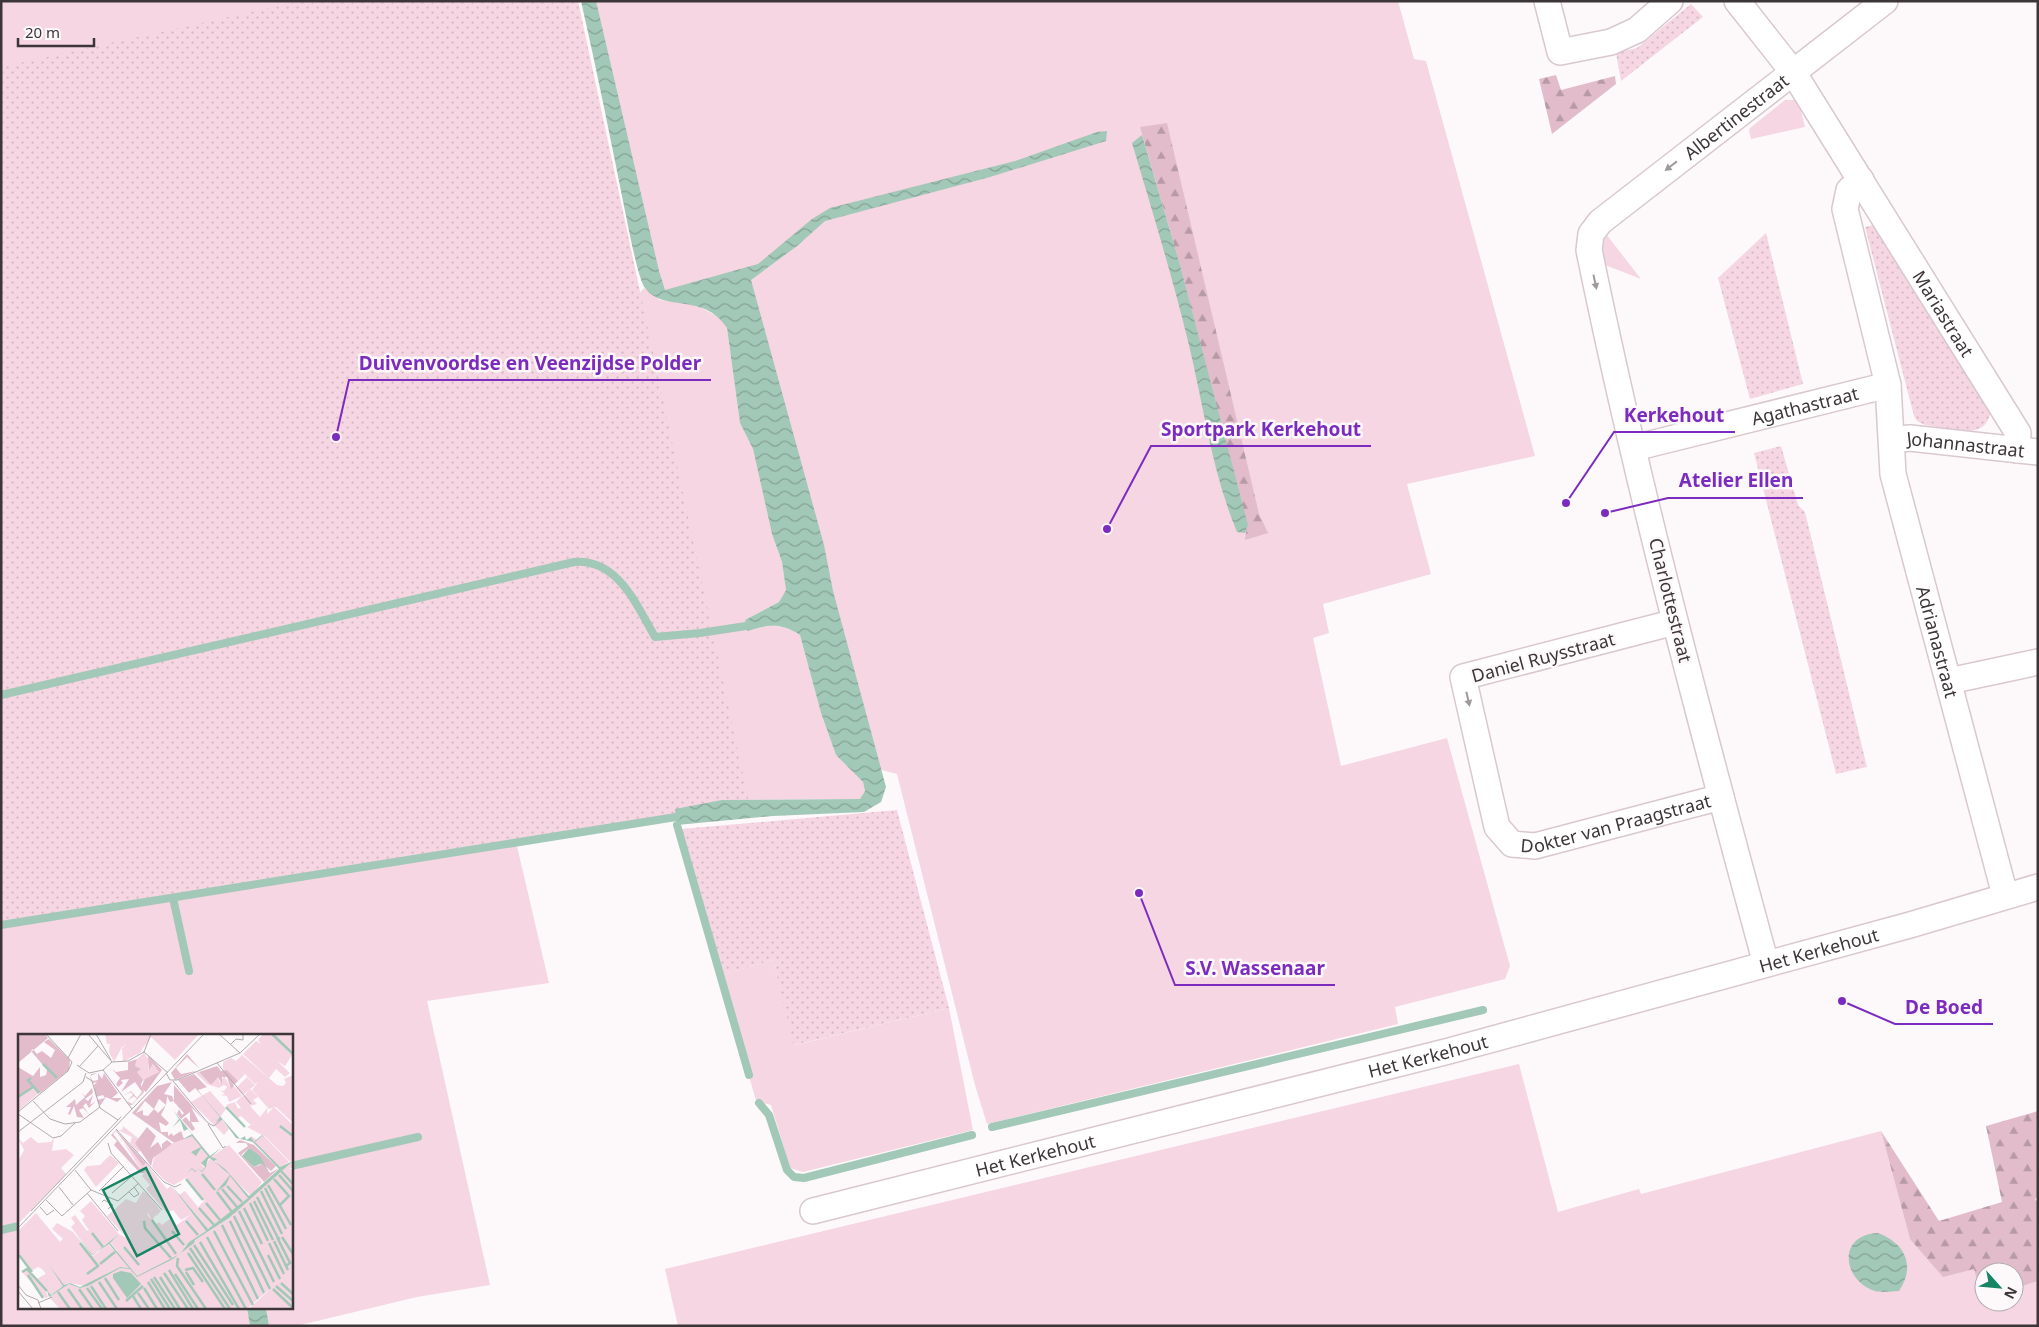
<svg xmlns="http://www.w3.org/2000/svg" width="2039" height="1327" font-family="'Noto Sans',sans-serif">
	<defs>
		<pattern id="forest-firs" width="22" height="20" patternUnits="userSpaceOnUse" patternTransform="scale(1.25)"><rect width="22" height="20" fill="#e2bccb"/><path d="M5 1l3.5 6h-7zM16 11l3.5 6h-7z" fill="#b89aa6"/></pattern>
		<pattern id="park-dots" width="8" height="8" patternUnits="userSpaceOnUse" patternTransform="scale(1.25)"><rect width="8" height="8" fill="#f5d6e2"/><path d="M2 2h.1M6 6h.1" fill="none" stroke="#d3b8c3" stroke-width="1.8" stroke-linecap="round"/></pattern>
		<pattern id="water-waves" width="16" height="10" patternUnits="userSpaceOnUse" patternTransform="scale(1.25)"><rect width="16" height="10" fill="#a2c8b7"/><path d="M0 5q4-4 8 0t8 0" fill="none" stroke="#85a396"/></pattern>
	</defs>
	<rect width="100%" height="100%" fill="#fdf9fb"/>
	<!-- grass -->
	<g fill="#f5d6e2">
		<path d="M1,1H565L630,304L644,288L660,300L693,303L720,318L727,328L740,423L753,449L772,534L782,562L786,590L779,602L745,620L747,630C771,626 777,621 800,635L821,713L836,755L863,782L865,791L860,799L722,800L516,842L549,983L427,1001L490,1285L417,1297L296,1326H269L266,1308H291V1036H19V1308H247L250,1326H1Z"/>
		<polygon points="590,1 1398,1 1414,59 1426,61 1535,456 1407,484 1431,574 1323,604 1329,633 1313,638 1341,766 1447,738 1510,966 1505,979 1395,1007 1398,1024 987,1124 975,1085 897,774 858,764 735,302 664,297"/>
		<polygon points="1785,100 1795,100 1801,111 1805,127 1751,139 1749,131 1750,128"/>
		<polygon points="1606,234 1641,279 1600,263 1602,242"/>
		<polygon points="773,960 795,1045 949,1008 973,1130 803,1172 790,1168 771,1105 756,1101 721,975"/>
		<polygon points="1519,1064 1558,1212 1639,1189 1641,1194 1881,1131 1910,1239 1974,1269 1984,1302 2014,1302 2014,1289 2038,1281 2038,1326 678,1326 665,1269"/>
	</g>
	<!-- forest -->
	<g fill="url(#forest-firs)">
		<polygon points="1556,75 1561,90 1615,76 1616,84 1552,134 1539,79"/>
		<polygon points="1167,123 1259,514 1268,533 1245,540 1247,525 1180,265 1140,127"/>
		<polygon points="2038,1111 2038,1197 2035,1199 2038,1203 2038,1281 2014,1289 2014,1272 1984,1272 1982,1300 1974,1269 1943,1277 1910,1239 1881,1131 1939,1221 2002,1202 1986,1126"/>
	</g>
	<!-- park -->
	<g fill="url(#park-dots)">
		<polygon points="301,1 578,1 750,807 1,925 1,67"/>
		<polygon points="1691,4 1703,17 1621,81 1616,53 1637,48"/>
		<path d="M1882,223L1991,408C1988,444 1950,428 1925,425L1917,421L1914,416L1865,227Z"/>
		<polygon points="1766,233 1803,384 1750,399 1718,278"/>
		<polygon points="1781,446 1798,505 1805,512 1867,767 1836,774 1754,453"/>
		<polygon points="897,810 949,1008 794,1045 773,960 721,975 681,829"/>
	</g>
	<!-- water -->
	<g fill="url(#water-waves)">
		<path d="M581,1H596L659,271L665,290L758,264L812,219L830,208L1015,161L1097,132L1107,131L1106,141L990,177L825,221L797,246L751,280L824,545L833,591L886,787L881,802L864,812L773,816L677,825L675,809L722,800L860,799L865,791L863,782L836,755L821,713L800,635C779,622 770,625 747,631L745,620L779,602L786,590L782,562L772,534L753,449L740,423L727,328C704,292 664,313 645,288C638,279 628,225 625,211C611,141 597,71 581,1Z"/>
		<path d="M1142,135L1180,265L1248,525L1245,533L1237,532C1211,470 1203,401 1187,337C1171,272 1151,207 1132,143Z"/>
		<path d="M1878,1233C1905,1243 1916,1266 1899,1291C1892,1291 1882,1293 1875,1291C1843,1281 1836,1235 1878,1233Z"/>
		<polygon points="247,1308 266,1308 269,1326 250,1326"/>
	</g>
	<g fill="none" stroke-linecap="round" stroke-linejoin="round">
		<!-- stream -->
		<g stroke="#a2c8b7" stroke-width="8">
			<path d="M1,695L574,562C618,559 636,604 655,637L700,633L746,626"/>
			<polyline points="677,825 749,1075"/>
			<polyline points="173,898 189,971"/>
			<polyline points="1,925 676,817"/>
			<polyline points="759,1103 769,1115 787,1170 794,1177 804,1178 972,1135"/>
			<polyline points="992,1127 1483,1010"/>
			<polyline points="291,1166 418,1137"/>
			<polyline points="1,1230 19,1226"/>
		</g>
		<!-- street casing -->
		<g stroke="#d9c8ce" stroke-width="28">
			<g id="street">
				<polyline points="1547,1 1560,52 1611,42 1637,30 1670,1"/>
				<path id="s1" d="M1737,1L1793,72L2018,433L2017,450"/>
				<path id="s2" d="M1861,180L1849,190L1845,209L1888,385L1893,474L2005,895"/>
				<path id="s3" d="M1892,440L1910,438L2038,452"/>
				<path id="s4" d="M1634,448L1888,385"/>
				<path id="s5" d="M1675,622L1463,677L1497,827L1512,844L1535,846L1721,797"/>
				<polyline points="1949,681 2038,662"/>
				<path id="s6" d="M1766,964C1702,728 1638,490 1589,250L1591,234L1600,222L1885,1"/>
				<path id="s7" d="M813,1211L1449,1051L1910,925L2038,887"/>
			</g>
		</g>
		<!-- street -->
		<use href="#street" stroke="#fff" stroke-width="25"/>
	</g>
	<!-- one-way arrows -->
	<defs><path id="oneway-solid" d="M-6-.8H1V-3.2L6.5 0L1 3.2V.8H-6Z" transform="scale(1.25)"/></defs>
	<g fill="#9e9a9c">
		<use href="#oneway-solid" transform="translate(1671 166) rotate(142)"/>
		<use href="#oneway-solid" transform="translate(1595 282) rotate(78)"/>
		<use href="#oneway-solid" transform="translate(1468 699) rotate(77)"/>
	</g>
	<g text-anchor="middle" dominant-baseline="central" stroke-width="5" stroke-linejoin="round" paint-order="stroke">
		<!-- street labels -->
		<g font-size="18" fill="#3d3638" stroke="#fdf9fb">
			<text stroke="none"><textPath href="#s6" startOffset="939">Albertinestraat</textPath></text>
			<text stroke="none"><textPath href="#s1" startOffset="375">Mariastraat</textPath></text>
			<text stroke="none"><textPath href="#s4" startOffset="176">Agathastraat</textPath></text>
			<text stroke="none"><textPath href="#s3" startOffset="74">Johannastraat</textPath></text>
			<text transform="translate(1671 600) rotate(76)">Charlottestraat</text>
			<text stroke="none"><textPath href="#s2" startOffset="479">Adrianastraat</textPath></text>
			<text transform="translate(1543 657) rotate(-15)">Daniel Ruysstraat</text>
			<text stroke="none"><textPath href="#s5" startOffset="502">Dokter van Praagstraat</textPath></text>
			<text stroke="none"><textPath href="#s7" startOffset="1039">Het Kerkehout</textPath></text>
			<text stroke="none"><textPath href="#s7" startOffset="634">Het Kerkehout</textPath></text>
			<text stroke="none"><textPath href="#s7" startOffset="229">Het Kerkehout</textPath></text>
		</g>
	</g>
	<!-- overview -->
	<g transform="translate(18 1034)">
		<rect width="275" height="275" fill="#fdf9fb"/>
		<path d="M117,0L123,18L105,28L104,14L109,10L104,13L96,28L91,18L92,8ZM245,0H253L274,21L267,32L259,27L272,39L267,43L258,35L251,44L225,20L238,7L243,10L240,6ZM255,0H275V20L265,11ZM126,19L133,29L130,31L131,36L135,30L141,38L125,47L119,38L122,35L117,32L119,25ZM224,21L259,51L265,52L268,49L266,45L275,41V89L258,73L251,75L234,56L240,48L237,50L227,40L220,47L205,35V28L213,24L218,27ZM181,38L193,51L195,45L200,43L202,49L206,42L213,54L216,52L225,63L232,55L240,63L235,66L239,70L232,72L242,83L249,74V80L256,73L275,91V124L272,128L248,103L229,93L233,91L223,82L220,84L208,71L217,68L220,75L223,73L226,77L218,68L224,62L211,68L209,62L202,61L207,60L202,56L206,57L209,53L206,51L201,54L189,50L178,39ZM15,52L21,59L0,77V63ZM192,57L208,75L202,83L211,95L206,101L173,68ZM105,92L121,105L117,109L123,116L120,118L112,109L114,103L100,96H104ZM233,102L239,106L244,102L247,103L271,128L262,133L232,106ZM106,109L125,131L128,129L149,155L153,152L161,161L167,157L180,173L186,167L168,144L181,135L176,128L184,115L187,121L183,132L187,134L192,124L207,136L231,163L223,172L216,175L190,195L162,161L188,197L171,208L162,220L136,234L157,224L177,206L211,184L275,127V134H271L275,136V231L270,236L261,218L257,221L266,240L259,248L275,232V275H268L250,257L258,249L229,275H208L179,238L175,256L188,275H42L31,263L40,256L32,261L27,255L30,263L27,264L4,238L9,235L21,249L19,245L34,236L44,251L40,253L30,242L41,256L51,250L62,254L70,252L101,234L112,235L118,243L136,234L118,242L104,224L111,234L102,233L73,247L42,208L54,199L75,222L90,210L98,218L110,208L107,204H108L118,197L108,203L89,182L108,165L118,169L125,157L129,160L143,177L138,182L135,175L129,180L137,191L141,188L144,191L152,185L159,191L174,180L163,186L155,176L149,179L128,155L132,151L124,142L128,136H123ZM105,237L113,239L123,250L109,264L95,243L98,238ZM73,167L101,200L75,221L53,193L57,189L53,184L57,181L69,197L71,196L64,186L67,182L62,177Z" fill="#f5d6e2" fill-rule="evenodd"/>
		<path d="M0,0H27L30,4L0,29ZM31,5L52,26L51,36L22,59L15,52L0,63V33L15,42L22,33V43L28,41L29,36L13,17L15,15L19,20L24,17L33,24L37,16L26,8ZM169,20L182,35L169,23L158,34L163,40L178,37L157,46L153,39ZM130,21L144,36L128,58L125,56L126,58L114,71H112L109,67L114,70L119,65L116,62L109,67L115,61L113,58L106,62L113,57L119,64L124,58L117,48L103,58L111,45L103,46L105,49L100,53L98,50L102,44L94,35L98,38L110,36V28L119,25L117,32L123,35L119,38L125,46L123,50V53L127,45L141,38L135,30L131,36ZM199,32L203,37L209,36L220,47L216,51L213,48L216,52L213,55L209,43H204V50L200,43L193,51L181,38ZM79,39L72,42L75,47L80,46V39L84,45L86,39L100,59L94,64H104L99,68L88,63L82,72L79,66L87,64L85,61L78,63L76,51L79,48L75,49L72,43L73,40ZM176,40L189,53L180,56L185,63L177,54L171,59L160,46ZM154,48L146,60L154,62L156,67L152,68L149,62L148,71L141,65L136,75L127,67L118,79L125,76V81L130,82L136,75L140,79L148,71L143,81L151,89L148,92L141,88L143,98H150V102L154,99L155,102L163,97L166,105L174,101L190,122L183,128L114,79L139,52ZM156,51L188,88L173,73L181,88H173L177,95L174,97L164,86L168,83L172,88V78L163,85L159,80L161,75L164,81L166,79L156,68ZM74,54L75,59L67,65L70,67L75,61L72,71L78,67L71,74L68,69L65,72L71,80L65,74L61,76L66,84L59,83L56,72L52,81L50,80L53,73H48L57,65L58,71L67,63L63,59L67,62ZM129,93L138,102L132,114L140,108L144,115V110L149,106L162,116L150,114L135,124L133,132L117,109ZM98,96L128,129L125,132L98,97L95,100L123,136L124,133L128,136L124,142L126,139H122L96,111L99,107L93,101ZM222,106L236,111L258,132L253,137L245,130L252,139L261,134L246,148L220,119L230,112L228,109H218ZM231,114L244,127L242,131L236,133L223,121Z" fill="#e2bccb" fill-rule="evenodd"/>
		<path d="M92,121L101,129L78,153L66,136L69,132L82,131Z" fill="#f5d6e2"/>
		<path d="M87,0H181L157,26L133,3L120,21L108,9L89,10ZM229,43L237,51L225,61L218,54ZM174,102L190,122L182,130L186,133L156,151L147,147L134,133L136,124L155,109ZM13,103L20,109L33,108L36,104L34,117L48,115L56,121L43,134L48,140L0,190V127L6,116L0,104L5,109ZM211,111L244,148L233,162L193,123ZM259,139L275,157V275H231L252,255L215,178ZM135,175L139,179L134,187L159,222L169,218L207,275H88L72,250L102,234L112,235L118,242L133,235L111,208L99,217L92,208L101,200L108,204L133,184L130,179ZM18,179L42,208L45,205L34,195L39,189L55,198L89,240L68,252L50,249L40,255L24,235L20,233L13,237L0,218V197Z" fill="#f5d6e2"/>
		<path d="M180,57L222,105L227,102L228,106L233,103L236,108L239,105L244,101L247,104L244,102L237,108L262,133L275,127L211,184L177,206L176,209L155,225L119,243L112,235L102,234L70,252L62,254L51,250L31,263L29,257L33,261L45,252L31,231L46,251L52,249L62,253L102,233L111,234L91,210L74,221L56,198L75,221L101,200L92,209L119,242L162,220L171,208L188,197L154,152L190,195L230,164L212,142L208,151L198,158L212,141L192,124L190,125L188,133L184,138L180,135L177,138L174,135L169,139L174,134L177,137L180,135L184,137L187,133L183,129L190,122L183,114L178,122L173,118L183,113L174,102L163,106L174,100L170,95L166,97L162,86L154,94L161,85L155,76L192,122L204,113L193,123L199,125L196,127L207,135L231,162L261,135L235,108L218,104L204,85L198,88L202,83ZM231,114L242,122L251,138L244,129L236,133L224,122ZM103,237L113,239L123,250L109,264L95,244V240Z" fill="#a2c8b7"/>
		<path fill="none" stroke="#a2c8b7" stroke-width="2.5" d="M254,0L275,20M25,30L39,44M13,44L10,46L21,59M0,63L15,53M208,73L227,93M262,92L275,102M263,137L275,150M184,140L197,156M261,141L275,157M168,145L185,166M256,145L271,162L262,171M250,151L273,191M209,152L224,168M247,154L268,195M204,155L219,173M243,157L264,200M199,158L214,178M239,163L260,204M236,167L255,206M188,169L202,186M232,169L250,207M181,174L196,191M226,174L244,210M221,177L256,248M216,182L252,255M134,186L158,220M126,187L127,194L153,224M168,187L180,201M212,187L246,259M204,191L240,265M154,197L166,211M196,197L235,271M74,199L85,213M189,203L228,275M264,203L275,220M262,204L260,205L272,229L268,232M256,207L270,236M182,208L221,275M62,209L80,232L69,240M251,209L266,240M176,211L215,271M106,213L121,231M172,214L212,275M170,219L207,275M1,221L14,238M250,221L262,245M160,224L159,232L188,275M82,230L97,218M151,236L175,275M167,236L175,234L185,248M4,238L9,235L29,257M168,238L176,251M146,239L170,275M157,240L180,275M10,241L25,264M136,243L157,275M142,243L162,275M87,244L101,266M133,245L152,275M81,248L99,275M130,248L147,275M263,249L275,260M73,252L88,275M258,252L275,267M69,254L84,275M126,254L139,275M50,255L64,275M61,255L75,275M255,255L275,274M40,258L52,275M120,259L131,275M115,262L123,275M108,267L125,252"/>
		<path fill="none" stroke="#b0abad" stroke-width="1" d="M28,0L54,28M70,0L94,28M78,0L93,26M201,0L222,19M213,10L218,5L225,6V0M126,18L150,39M126,18L133,0M50,24L63,0M94,28L110,27L126,18M199,29L233,70M59,31L71,39L85,36L94,28M61,33L80,12M85,36L114,75M148,39L152,46H159L222,19L242,0M68,43L74,47L82,74L100,86M155,47L190,89L196,92L204,85M15,67L32,85L47,90L62,88L82,73M0,78L50,37L54,28M0,80L35,104L43,102L57,89M190,90L205,114L208,112M98,95L146,148L157,153L163,150M0,98L65,48L68,39M90,109L93,119L144,176M57,136L73,156M41,153L55,171M81,157L106,132M111,158L116,163L121,160L116,153M69,159L100,197M94,159L114,142M28,166L44,182L73,156L100,167L121,149M84,168L86,166L95,171L90,175M22,173L29,181L36,176M13,177L103,83M0,194L186,0M0,251L8,261L20,266L23,275M0,257L15,275M20,269L34,263"/>
		<path fill="#168563" fill-opacity="0.15" stroke="#168563" stroke-width="2.5" d="M128,134L161,200L119,222L85,156Z"/>
		<rect width="275" height="275" fill="none" stroke="#3d3638" stroke-width="2.5"/>
	</g>
	<!-- callouts -->
	<path fill="none" stroke="#7b2cbf" stroke-width="2" d="M336 437L349 380H711M1566 503L1614 432H1735M1107 529L1151 446H1371M1605 513L1668 498H1803M1139 893L1175 985H1335M1842 1001L1895 1024H1993"/>
	<g fill="#7b2cbf" stroke="#fdf9fb" stroke-width="2">
		<circle cx="336" cy="437" r="5"/>
		<circle cx="1566" cy="503" r="5"/>
		<circle cx="1107" cy="529" r="5"/>
		<circle cx="1605" cy="513" r="5"/>
		<circle cx="1139" cy="893" r="5"/>
		<circle cx="1842" cy="1001" r="5"/>
	</g>
	<g font-size="19" text-anchor="middle" font-weight="bold" fill="#7b2cbf" stroke="#fdf9fb" stroke-width="5" stroke-linejoin="round" paint-order="stroke">
		<text x="530" y="370">Duivenvoordse en Veenzijdse Polder</text>
		<text x="1674" y="422">Kerkehout</text>
		<text x="1261" y="436">Sportpark Kerkehout</text>
		<text x="1736" y="487">Atelier Ellen</text>
		<text x="1255" y="975">S.V. Wassenaar</text>
		<text x="1944" y="1014">De Boed</text>
	</g>
	<!-- border -->
	<rect width="2039" height="1327" fill="none" stroke="#3d3638" stroke-width="5"/>
	<!-- north arrow -->
	<g transform="translate(1999 1287) rotate(117)"><circle r="24" fill="#fdf9fb" stroke="#b0abad"/>
	<path d="M0-4L9 19L0 12L-9 19Z" fill="#168563"/>
	<text y="-8" font-size="14" font-weight="bold" text-anchor="middle" fill="#3d3638">N</text>
	</g>
	<!-- scale -->
	<path d="M18 38v8h76v-8" fill="none" stroke="#3d3638" stroke-width="2.5"/>
	<text x="25" y="38" font-size="15" fill="#3d3638" stroke="#fdf9fb" stroke-width="4" paint-order="stroke">20 m</text>
</svg>
